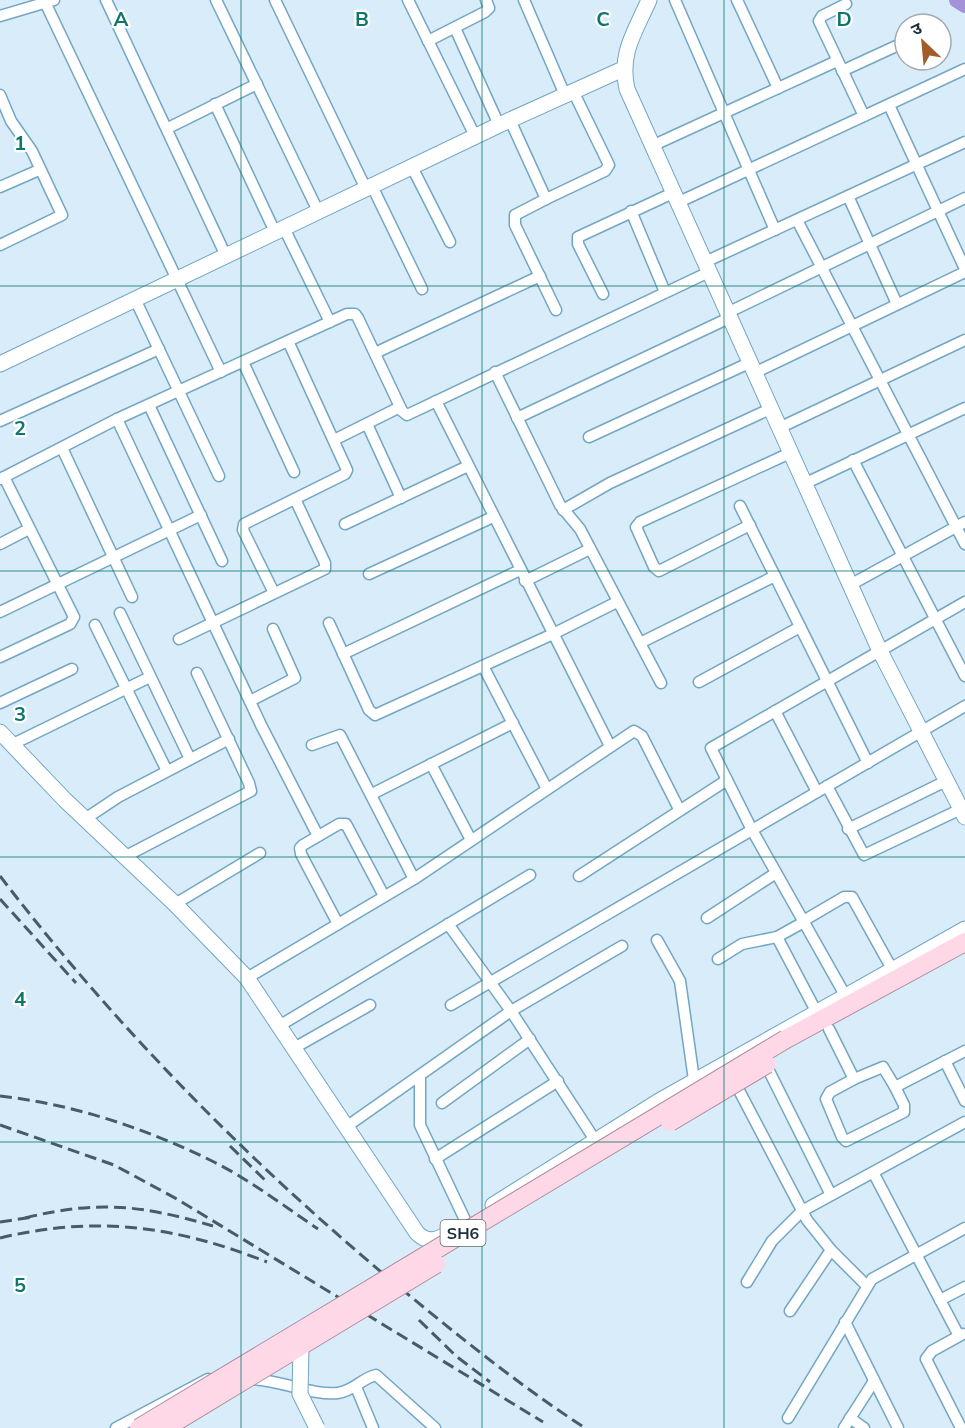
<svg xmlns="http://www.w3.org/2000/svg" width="965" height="1428" font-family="Mulish,'Noto Sans Devanagari',sans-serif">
	<rect width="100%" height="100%" fill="#d8edf9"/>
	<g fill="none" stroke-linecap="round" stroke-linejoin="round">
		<!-- river -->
		<polyline stroke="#a392d8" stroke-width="16" points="957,0 965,5"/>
		<!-- street casing -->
		<g stroke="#73a6c4" stroke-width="13">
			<g id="street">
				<polyline points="44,0 221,372"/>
				<polyline points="106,0 226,256"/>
				<polyline points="216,0 318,211"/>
				<polyline points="275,0 366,189"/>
				<polyline points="408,0 475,136"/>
				<polyline points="524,0 565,95"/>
				<polyline points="675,0 775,230"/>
				<polyline points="737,0 778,88"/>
				<polyline points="846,4 822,16 819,21 864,116"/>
				<polyline points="0,16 54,0"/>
				<polyline points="455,28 499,125"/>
				<polyline points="428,41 485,12 489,8 486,0"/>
				<polyline points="842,71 905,42"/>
				<polyline points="0,95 11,121 32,151 62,215 0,245"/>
				<polyline points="215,104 275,232"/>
				<polyline points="889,105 965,269"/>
				<polyline points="510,120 546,199 515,215 515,225 556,310"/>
				<polyline points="168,128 257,84"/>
				<polyline points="654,145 837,61"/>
				<polyline points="412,167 450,242"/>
				<polyline points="372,186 422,289"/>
				<polyline points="0,187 39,170"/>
				<polyline points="848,196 897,304"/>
				<polyline points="546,199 605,171 609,165 573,91"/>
				<polyline points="679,202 965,69"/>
				<polyline points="631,211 665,292"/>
				<polyline points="797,220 965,544"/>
				<polyline points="284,228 330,322"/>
				<polyline points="705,262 965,142"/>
				<polyline points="603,294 578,244 578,237 675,192"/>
				<polyline points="135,299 219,476"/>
				<polyline points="727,313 965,198"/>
				<polyline points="375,353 540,276"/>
				<polyline points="243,362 294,472"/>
				<polyline points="495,372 560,505 580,529 661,683"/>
				<polyline points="754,373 965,272"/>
				<polyline points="436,401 610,746"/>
				<polyline points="149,405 222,561"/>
				<polyline points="517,418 729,318"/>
				<polyline points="117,419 261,725 318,836"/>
				<polyline points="0,421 159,349"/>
				<polyline points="367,424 401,498"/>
				<polyline points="779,428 965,340"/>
				<polyline points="589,437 749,363"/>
				<polyline points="334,440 400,407"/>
				<polyline points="62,448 132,597"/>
				<polyline points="853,460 965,676"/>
				<polyline points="0,479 117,419 347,314 355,314 358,318 402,411 407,415 709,272"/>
				<polyline points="804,484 965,408"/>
				<polyline points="740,506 868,763"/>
				<polyline points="563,510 610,483 770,409"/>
				<polyline points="345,524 468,466"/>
				<polyline points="750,525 659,571 654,567 636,527 640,522 790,453"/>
				<polyline points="0,544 29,529"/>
				<polyline points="369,574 493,517"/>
				<polyline points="525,581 590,549"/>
				<polyline points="850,585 965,522"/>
				<polyline points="274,593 243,530 244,524 345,474 347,470 288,341"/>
				<polyline points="0,612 201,515"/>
				<polyline points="120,613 190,759"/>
				<polyline points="329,623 369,710 375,715 553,634 617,602"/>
				<polyline points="95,625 167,771"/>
				<polyline points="179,639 325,569 325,563 295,499"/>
				<polyline points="640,643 775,576"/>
				<polyline points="343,654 520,570"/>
				<polyline points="0,657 70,624 74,617 4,477"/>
				<polyline points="483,666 547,789"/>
				<polyline points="699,682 800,627"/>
				<polyline points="250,701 295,678 273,629"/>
				<polyline points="0,703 72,669"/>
				<polyline points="775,711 817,792"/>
				<polyline points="11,745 150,677"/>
				<polyline points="312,745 340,735 414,879"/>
				<polyline points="431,764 471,840"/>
				<polyline points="827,786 864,855 961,809"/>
				<polyline points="372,794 513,723"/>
				<polyline points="85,819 118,797 229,739"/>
				<polyline points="848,829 946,781"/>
				<polyline points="126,856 251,791 249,783 197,673"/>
				<polyline points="579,876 727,780"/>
				<polyline points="175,904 260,853"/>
				<polyline points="707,918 776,873"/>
				<polyline points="803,921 844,897 852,897 892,969"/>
				<polyline points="338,924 301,854 300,848 303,845 339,824 346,824 384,896"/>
				<polyline points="448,924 511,1011 595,1140"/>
				<polyline points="777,937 816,1011"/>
				<polyline points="657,940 680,981 694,1080"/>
				<polyline points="718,959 742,944 777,937 804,922"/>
				<polyline points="247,978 414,879 634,731 642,736 679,809"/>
				<polyline points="845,995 752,830 711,748 965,602"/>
				<polyline points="451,1005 965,706"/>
				<polyline points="279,1026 530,875"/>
				<polyline points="829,1029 854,1079 830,1092 826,1099 842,1137 846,1141 904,1112 904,1105 895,1087 965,1051"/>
				<polyline points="294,1048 370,1005"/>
				<polyline points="764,1061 831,1195"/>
				<polyline points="945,1061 965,1101"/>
				<polyline points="420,1076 420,1125 466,1222"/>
				<polyline points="733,1079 807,1220 831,1250 867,1286"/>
				<polyline points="854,1079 883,1067 895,1087"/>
				<polyline points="442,1103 530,1039"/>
				<polyline points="346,1127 511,1011 622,946"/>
				<polyline points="435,1159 558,1081"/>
				<polyline points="874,1174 959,1336"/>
				<polyline points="747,1282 772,1241 802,1211 965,1122"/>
				<polyline points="940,1300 965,1287"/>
				<polyline points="790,1311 831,1250"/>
				<polyline points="845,1322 898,1428"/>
				<path d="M250,1379C279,1379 312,1396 338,1393C354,1391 362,1378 376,1375L435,1428"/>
				<polyline points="356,1387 373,1428"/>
				<polyline points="788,1418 872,1279 965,1228"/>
				<polyline points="850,1418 864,1428"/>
				<polyline points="116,1428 208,1379"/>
				<polyline points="844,1428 874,1381"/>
				<polyline points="961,1428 926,1359 932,1351 963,1334"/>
			</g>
		</g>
		<!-- secondary casing -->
		<g stroke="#73a6c4" stroke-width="17">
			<g id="secondary">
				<path d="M649,0C635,32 619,53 627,89L880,651L965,817"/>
				<polyline points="0,364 499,125 623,69"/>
				<path d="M0,732L65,800L175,904L247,978L417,1233C428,1244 438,1240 450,1232"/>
				<polyline points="493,1205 659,1101 965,929"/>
			</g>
		</g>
		<!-- primary casing -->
		<g stroke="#ad8c9f" stroke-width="20">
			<polyline id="primary" points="786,1039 965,942"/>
		</g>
		<!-- street -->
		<use href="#street" stroke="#fff" stroke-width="10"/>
		<!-- secondary -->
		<use href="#secondary" stroke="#fff" stroke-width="15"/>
		<!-- primary -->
		<use href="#primary" stroke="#fed8e6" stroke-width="18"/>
		<!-- rail -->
		<g stroke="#475c68" stroke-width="3" stroke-dasharray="12 6" stroke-linecap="butt">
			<path d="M0,876C118,1030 255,1168 404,1291C462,1339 522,1387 585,1428"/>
			<polyline points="0,899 76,983"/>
			<path d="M0,1096C73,1104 148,1129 214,1162C250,1180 284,1206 318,1229"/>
			<polyline points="0,1125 114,1165 177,1199 543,1422"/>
			<polyline points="230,1146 267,1182"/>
			<path d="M25,1218C97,1200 142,1205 213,1226"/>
			<polyline points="0,1222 33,1217"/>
			<path d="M0,1238C96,1215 176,1226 267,1262"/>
			<polyline points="419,1320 456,1356 490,1382"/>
		</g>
		<!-- secondary-bridge casing -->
		<g stroke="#73a6c4" stroke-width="17" stroke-linecap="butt">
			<polyline id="secondary-bridge" points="301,1347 300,1394 317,1428"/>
		</g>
		<!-- primary-bridge casing -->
		<g stroke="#ad8c9f" stroke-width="20" stroke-linecap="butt">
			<g id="primary-bridge">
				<polyline points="670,1122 767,1064"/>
				<polyline points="139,1428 786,1039"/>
				<polyline points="165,1428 436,1264"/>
			</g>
		</g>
		<!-- secondary-bridge -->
		<use href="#secondary-bridge" stroke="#fff" stroke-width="15"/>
		<!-- primary-bridge -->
		<use href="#primary-bridge" stroke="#fed8e6" stroke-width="18"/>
	</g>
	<!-- grid -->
	<path fill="none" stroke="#0f766e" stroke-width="1.5" stroke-opacity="0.55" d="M241,0V1428M482,0V1428M724,0V1428M0,286H965M0,571H965M0,857H965M0,1142H965"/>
	<g text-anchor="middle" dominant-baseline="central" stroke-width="4.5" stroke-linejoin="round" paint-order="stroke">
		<!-- shield labels -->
		<rect fill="#fff" stroke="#5e6d75" stroke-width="1.5" x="440.5" y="1220" width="45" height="26" rx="4.5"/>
		<g font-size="16" font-weight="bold" fill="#192e3a">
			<text x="463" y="1233">SH6</text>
		</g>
	</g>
	<g font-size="20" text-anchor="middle" font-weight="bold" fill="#0f766e" stroke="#fff" stroke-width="4.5" stroke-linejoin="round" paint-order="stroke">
		<text x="121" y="26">A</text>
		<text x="362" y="26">B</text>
		<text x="603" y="26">C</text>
		<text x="844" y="26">D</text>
		<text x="20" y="150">1</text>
		<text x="20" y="435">2</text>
		<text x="20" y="721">3</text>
		<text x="20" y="1006">4</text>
		<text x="20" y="1292">5</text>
	</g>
	<!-- north arrow -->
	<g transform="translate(923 42) rotate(334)"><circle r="28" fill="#ffffff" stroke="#a3abb0" stroke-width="1.5"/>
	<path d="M0-4.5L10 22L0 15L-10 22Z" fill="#a05d2b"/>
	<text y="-9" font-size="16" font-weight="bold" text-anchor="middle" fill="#192e3a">उ</text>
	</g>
</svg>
